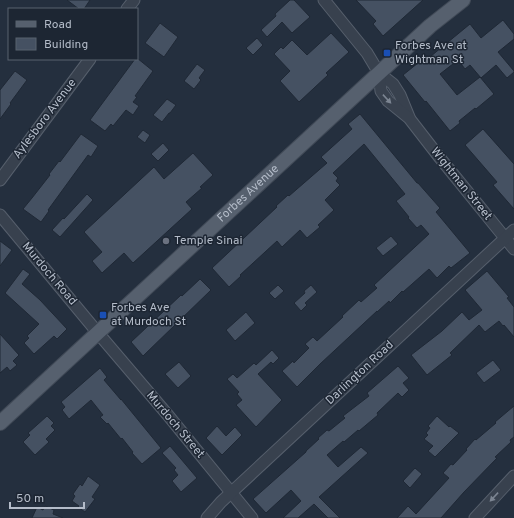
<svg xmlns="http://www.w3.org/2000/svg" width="514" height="518" font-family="Overpass,sans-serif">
	<rect width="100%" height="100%" fill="#242f3e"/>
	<!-- building -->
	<g fill="#455162" stroke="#1f2835">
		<polygon points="67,0 90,0 84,9 79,9"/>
		<polygon points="290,0 294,0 310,17 292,33 282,22 267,37 261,30 276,16 275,14"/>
		<polygon points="356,0 423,0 383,36 373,24 376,21"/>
		<polygon points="503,20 514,34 514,39 498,52 514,71 514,72 507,78 496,65 481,78 470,65 465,69 458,60 440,74 457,95 480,77 494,94 476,109 475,108 459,121 460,123 450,131 426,101 425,102 403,75 423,59 425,61 470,24 481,38"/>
		<polygon points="160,23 178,37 164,57 145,43"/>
		<polygon points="331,33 349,52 326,73 328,75 299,102 280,81 290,71 274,54 281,47 283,49 292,40 307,55"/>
		<polygon points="257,38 263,45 253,55 246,48"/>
		<polygon points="137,58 153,71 135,96 137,97 133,102 139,106 133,115 126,110 113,126 111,124 105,131 90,120 135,59"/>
		<polygon points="197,64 205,70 199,78 201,80 194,89 184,81"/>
		<polygon points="15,71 27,80 10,103 11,104 0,119 0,90"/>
		<polygon points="167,99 176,105 170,113 169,113 162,122 153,115"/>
		<polygon points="360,114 417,183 418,183 440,208 436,212 470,253 451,268 449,266 437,278 429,269 403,292 402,291 390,303 389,301 377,312 377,311 320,364 297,387 282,371 293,361 294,363 309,348 305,344 313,337 317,341 343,317 342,316 359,300 361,302 377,288 374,285 429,234 421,225 417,228 408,218 409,217 396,201 405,194 364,144 333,173 338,178 336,181 340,185 325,200 334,210 318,225 320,227 307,238 300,230 282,247 277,241 240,275 241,276 229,287 212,268 277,207 276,206 288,195 289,196 327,163 321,157 352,129 348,124"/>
		<polygon points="483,129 514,164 514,209 493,185 497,182 465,145"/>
		<polygon points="143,130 150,135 145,143 137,137"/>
		<polygon points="81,134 98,146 91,157 88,155 48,210 49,211 41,222 23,209 32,198 50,175 49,174 59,161 60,162"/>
		<polygon points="163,143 169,150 158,161 151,154"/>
		<polygon points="193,153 213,175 200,187 202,188 186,202 192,209 133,263 124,253 102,273 92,261 102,252 84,232 154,167 164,179"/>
		<polygon points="87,194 93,200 60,237 52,230 63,218 64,219"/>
		<polygon points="391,236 398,244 383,256 376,248"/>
		<polygon points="0,241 12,250 0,266"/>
		<polygon points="23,269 30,274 22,284 40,300 67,329 57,339 54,336 34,354 24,343 29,338 27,336 39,324 5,293"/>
		<polygon points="487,271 509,297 507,298 514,307 514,337 504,325 503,326 499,321 485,332 479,325 450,353 452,355 427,375 411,355 442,331 462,312 469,320 482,310 465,290"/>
		<polygon points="200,279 211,290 143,356 131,342 181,295 182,296"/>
		<polygon points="278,285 284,291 275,299 269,293"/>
		<polygon points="311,285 317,292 305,303 307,305 301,311 294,303 305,293 304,291"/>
		<polygon points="246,312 255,323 235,341 226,330"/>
		<polygon points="0,334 19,355 13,361 17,365 10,371 7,367 0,373"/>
		<polygon points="272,350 279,358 273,364 271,362 258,374 282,400 256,427 236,405 242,400 237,394 239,392 227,379 233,374 237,378 254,363 256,365"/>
		<polygon points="493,360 501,370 484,383 476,373"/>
		<polygon points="179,362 191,376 178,388 165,374"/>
		<polygon points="398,366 409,378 403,383 409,390 402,397 398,393 377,413 378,415 359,431 358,430 344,442 343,441 327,455 338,467 361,447 368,453 319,497 340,518 328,518 314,504 298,518 283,518 301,501 291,490 266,513 253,499 306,452 306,451 319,439 318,438 327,430 329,431 345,418 343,416 369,396 367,393"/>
		<polygon points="100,368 107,377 104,380 121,400 121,399 161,448 142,464 132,453 133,452 122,438 121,439 108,423 107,424 100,417 103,415 91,400 69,419 62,410 65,407 61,402"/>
		<polygon points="514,406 514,437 510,440 511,442 495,457 497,458 464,492 441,518 397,518 408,506 416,514 449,478 443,473 451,464 453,465 467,450 466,449 475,439 476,440 496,423 495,422"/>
		<polygon points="47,416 54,423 51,426 55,430 46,439 49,442 35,455 23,442 30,435 28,433"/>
		<polygon points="437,416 449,427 450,426 459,433 435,457 428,451 433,446 424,439 428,435 426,433 430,428 428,426"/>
		<polygon points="217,426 226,436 235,427 242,435 222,455 206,438"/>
		<polygon points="170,446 197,478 181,492 172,481 178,475 174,470 176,468 162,453"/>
		<polygon points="415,468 422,474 410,488 403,481"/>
		<polygon points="88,476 100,485 92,497 95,499 85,512 78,507 79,506 72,501 75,496 73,494 80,484 82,486"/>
		<polygon points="45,506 54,510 53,514 63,518 32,518 37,507 43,510"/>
	</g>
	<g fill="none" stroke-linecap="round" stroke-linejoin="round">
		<!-- minor casing -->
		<g stroke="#565f6c" stroke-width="13">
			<g id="minor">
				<polyline points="324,0 367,53 379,73 393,84 400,95 409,117"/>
				<polyline points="127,9 134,0"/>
				<polyline points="379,73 381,91 388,101 409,118 440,158 514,249"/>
				<polyline points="0,180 90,59"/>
				<polyline points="0,215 98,333 167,414 252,518"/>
				<polyline points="207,518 221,502 514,230"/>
				<polyline points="475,518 514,476"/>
			</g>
		</g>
		<!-- major casing -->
		<g stroke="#414a57" stroke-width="16">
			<g id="major">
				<path id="s1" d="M0,423L430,26L463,0"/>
			</g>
		</g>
		<!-- minor -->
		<use href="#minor" stroke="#38414e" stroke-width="11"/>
		<!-- major -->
		<use href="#major" stroke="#56606e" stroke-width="14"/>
	</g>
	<!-- one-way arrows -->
	<defs><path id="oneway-solid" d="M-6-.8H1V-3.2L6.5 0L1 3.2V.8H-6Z"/></defs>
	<g fill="#7c8592">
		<use href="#oneway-solid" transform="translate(387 99) rotate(47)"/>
		<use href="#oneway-solid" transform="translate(494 497) rotate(133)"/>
	</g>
	<!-- markers -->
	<g fill="#1a4fb4" stroke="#1d2633" stroke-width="1.5">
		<rect x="383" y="49" width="8" height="8" rx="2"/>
		<rect x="99" y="311" width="8" height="8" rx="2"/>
	</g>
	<circle fill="#6b7280" stroke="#1d2633" stroke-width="1.5" cx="166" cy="241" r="4"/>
	<g text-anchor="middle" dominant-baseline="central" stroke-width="3" stroke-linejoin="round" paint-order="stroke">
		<!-- poi labels -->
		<g font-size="12" fill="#b4bcc9" stroke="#1d2633" text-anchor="start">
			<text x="395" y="46">Forbes Ave at<tspan x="395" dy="14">Wightman St</tspan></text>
			<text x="174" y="241">Temple Sinai</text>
			<text x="111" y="308">Forbes Ave<tspan x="111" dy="14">at Murdoch St</tspan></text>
		</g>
		<!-- street labels -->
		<g font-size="12" fill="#b4bcc9" stroke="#1d2633">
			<text transform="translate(45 119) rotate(-53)">Aylesboro Avenue</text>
			<text transform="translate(461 184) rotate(51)">Wightman Street</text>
			<text stroke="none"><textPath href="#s1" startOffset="338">Forbes Avenue</textPath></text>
			<text transform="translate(49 274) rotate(50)">Murdoch Road</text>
			<text transform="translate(360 373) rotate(-43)">Darlington Road</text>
			<text transform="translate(175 425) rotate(50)">Murdoch Street</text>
		</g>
	</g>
	<!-- legend -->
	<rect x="8" y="8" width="130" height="52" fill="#1d2633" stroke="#59626f"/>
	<rect x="16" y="21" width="20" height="6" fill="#56606e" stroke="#59626f"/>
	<text x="44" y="28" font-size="12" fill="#b4bcc9">Road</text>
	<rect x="16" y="38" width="20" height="12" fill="#455162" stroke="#59626f"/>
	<text x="44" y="48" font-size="12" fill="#b4bcc9">Building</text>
	<!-- scale -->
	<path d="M10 502v6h74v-6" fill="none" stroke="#b4bcc9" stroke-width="2"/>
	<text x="16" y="502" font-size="12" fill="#b4bcc9" stroke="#1d2633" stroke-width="3" paint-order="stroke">50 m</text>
</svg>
